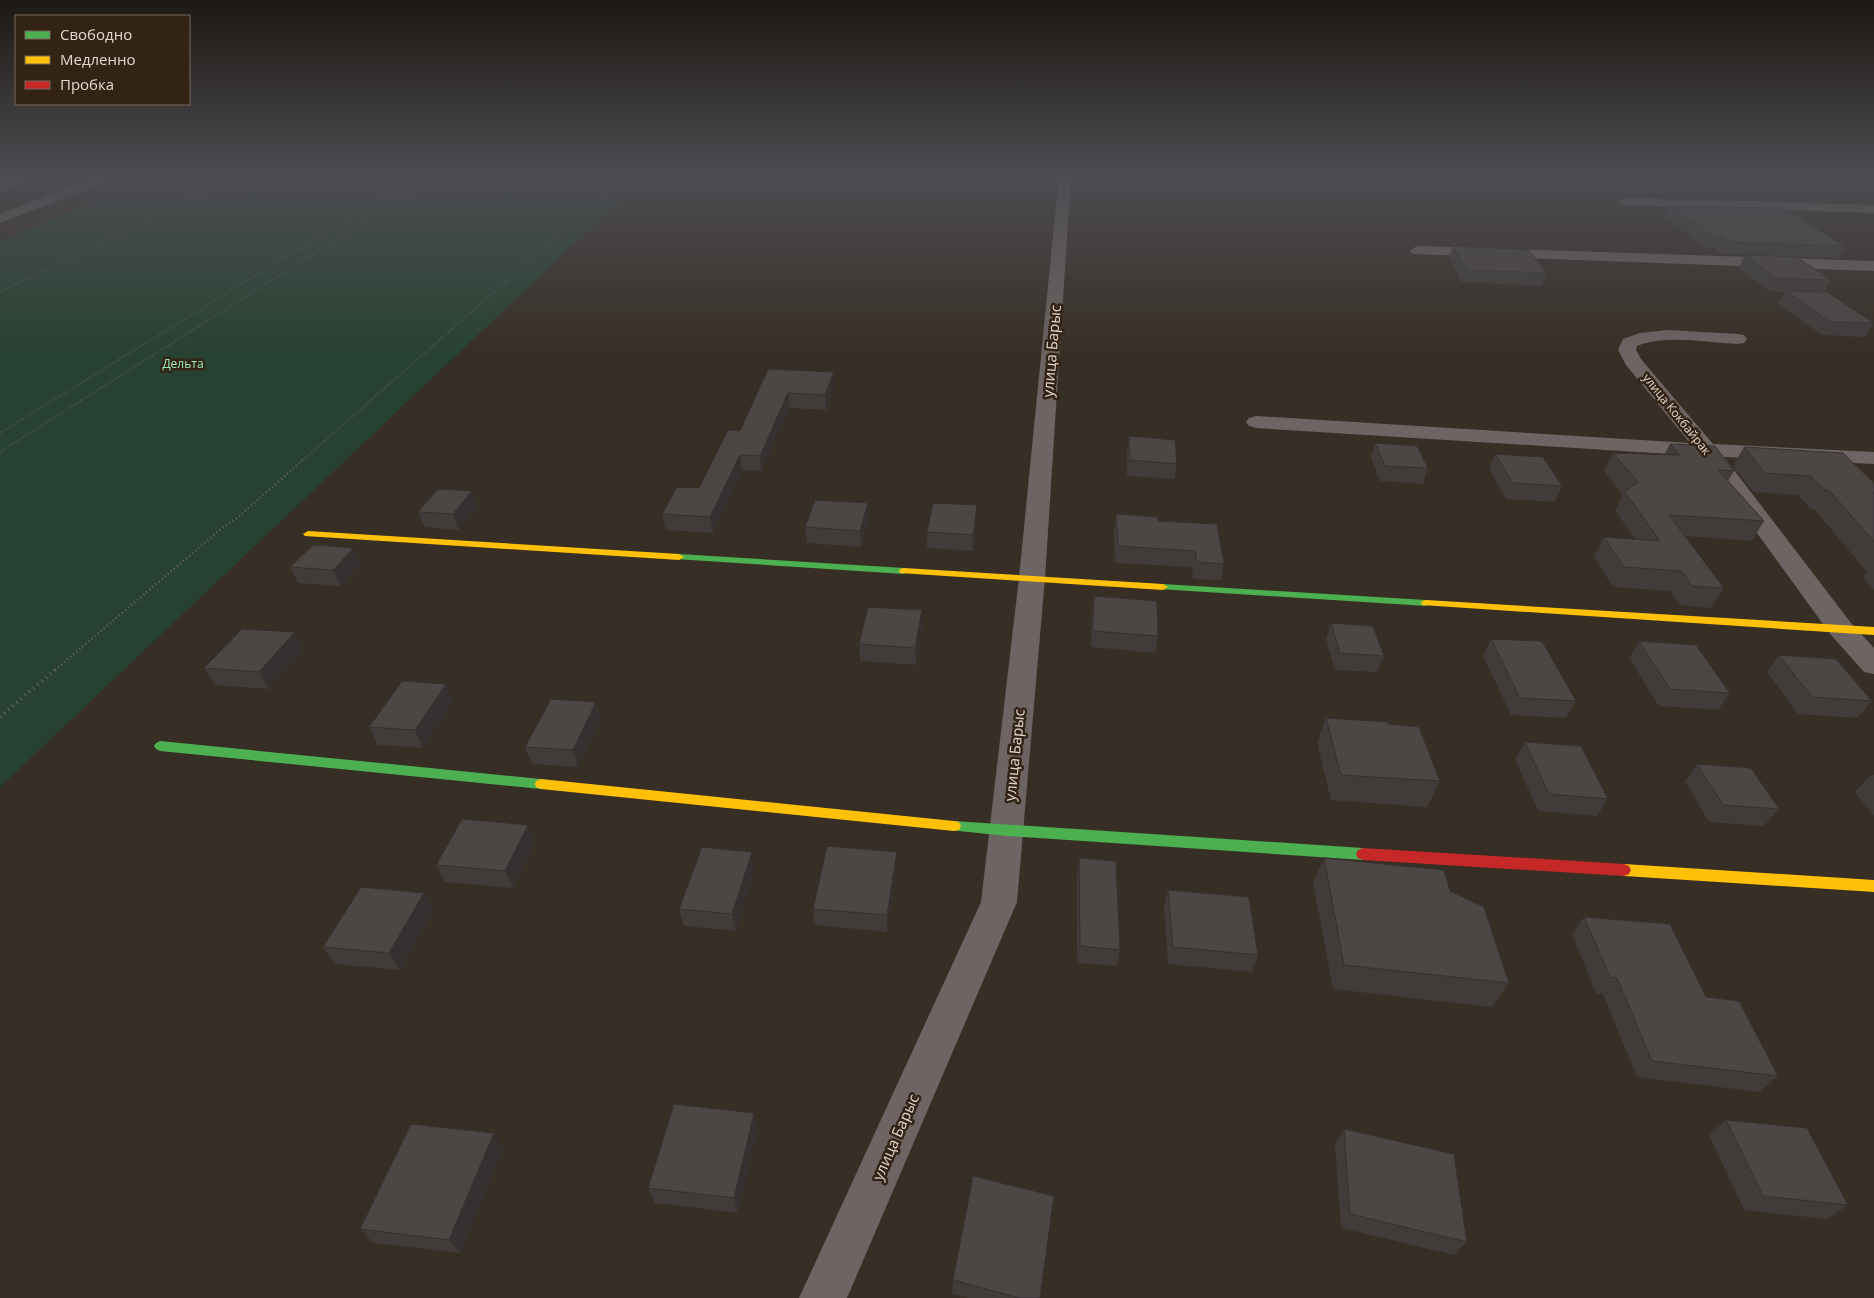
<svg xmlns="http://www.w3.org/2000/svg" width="1874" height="1298" font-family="'Open Sans',sans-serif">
	<rect width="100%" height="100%" fill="#372e25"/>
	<!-- green -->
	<polygon fill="#274232" points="156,175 647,175 0,787 0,241"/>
	<!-- water -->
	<polygon fill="#466285" points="6,175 46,175 19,184 0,194 0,176"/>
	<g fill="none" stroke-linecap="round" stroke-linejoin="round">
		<!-- path-far2 -->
		<g stroke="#6d6663" stroke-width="2" stroke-dasharray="0.5 2" stroke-linecap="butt">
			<polyline points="0,292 242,175"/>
			<polyline points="0,433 418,175"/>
			<polyline points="0,452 438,175"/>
			<polyline points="302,461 627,175"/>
		</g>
		<!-- path-far1 -->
		<polyline stroke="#6d6663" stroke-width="2.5" stroke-dasharray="1 3" stroke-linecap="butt" points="55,670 227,524 236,519 304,459"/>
		<!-- path -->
		<polyline stroke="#6d6663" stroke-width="4" stroke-dasharray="1 4.5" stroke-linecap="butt" points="0,717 56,669"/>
		<!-- street -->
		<g fill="#6d6463" fill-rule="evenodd">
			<polygon points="99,175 117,175 116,178 0,223 0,214"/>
			<polygon points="1059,175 1071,175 1045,578 1017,902 847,1298 799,1298 981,902 1019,578"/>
			<polygon points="1626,198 1874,205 1874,213 1621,205 1619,202 1621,199"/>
			<polygon points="1418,246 1874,261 1874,271 1413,254 1410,251 1413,248"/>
			<path d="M1668,330L1738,334L1744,335L1747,339L1744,343L1738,344C1706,343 1668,334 1637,346L1636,350L1641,359L1713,444L1874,452V464L1724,457L1851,623L1874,648V674L1864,672L1831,635L1701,456L1256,428L1249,426L1246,422L1249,418L1256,416L1690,443L1626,365L1618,350L1623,339L1640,333Z"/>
		</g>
		<!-- fast -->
		<g fill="#4caf50" fill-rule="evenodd">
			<polygon points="679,554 904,568 909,571 904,574 675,559 674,557"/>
			<polygon points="1163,584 1426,600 1431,603 1426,606 1159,589 1158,587"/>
			<polygon points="160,741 541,779 546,781 547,784 546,787 541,789 160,751 156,749 154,746 156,743"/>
			<polygon points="954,821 1363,848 1368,850 1370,854 1368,858 1363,860 1007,836 949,830 947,826 949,822"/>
		</g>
		<!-- slow -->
		<g fill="#ffc107" fill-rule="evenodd">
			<polygon points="308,531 679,554 684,557 679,560 305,536 303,534"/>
			<polygon points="904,568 1163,584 1168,587 1163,590 900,573 899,571 900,569"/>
			<polygon points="1426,600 1874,627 1874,635 1422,605 1421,603 1422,601"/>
			<polygon points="541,779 954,821 959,822 961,826 959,830 954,831 541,789 536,787 535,784 536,781"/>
			<polygon points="1624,864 1874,880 1874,892 1624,876 1619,874 1617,870 1619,866"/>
		</g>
		<!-- jam -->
		<polygon fill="#c62828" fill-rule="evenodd" points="1363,848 1624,864 1629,866 1631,870 1629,874 1624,876 1363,860 1358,858 1356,854 1358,850"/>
	</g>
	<!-- wall -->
	<g fill="#413c3a">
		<polygon points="1669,206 1845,246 1838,258 1721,254 1713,248 1706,248 1664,217"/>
		<polygon points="1453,246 1547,273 1542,286 1462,282 1449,258"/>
		<polygon points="1745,255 1831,280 1824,292 1874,323 1865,337 1822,335 1778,304 1785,292 1769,291 1739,268"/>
		<polygon points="768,369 835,386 826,410 790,408 762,471 742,470 713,533 666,530 662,514 699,488 740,431"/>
		<polygon points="1129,436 1177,464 1174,479 1127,476 1127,452"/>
		<polygon points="1375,443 1428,468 1423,484 1380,481 1371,458"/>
		<polygon points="1670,444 1734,471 1728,481 1764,521 1752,541 1685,536 1724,588 1711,608 1680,605 1670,591 1613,587 1594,557 1604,537 1635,539 1615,510 1623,495 1604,471 1613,453 1664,455"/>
		<polygon points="1744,447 1874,483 1874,590 1863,578 1867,572 1815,510 1811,509 1798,495 1753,492 1733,466"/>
		<polygon points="1495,454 1562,486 1555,502 1506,499 1489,469"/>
		<polygon points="477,506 459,530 425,527 418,512"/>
		<polygon points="1116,514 1158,521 1224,564 1221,580 1193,579 1192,567 1115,563 1114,530"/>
		<polygon points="869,519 861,547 807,543 805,527"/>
		<polygon points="976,521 973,551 927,548 927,532"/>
		<polygon points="362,564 341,586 298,583 290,567"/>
		<polygon points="1094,596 1158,636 1155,653 1091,647 1092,613"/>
		<polygon points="1331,623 1384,656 1377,672 1335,670 1326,639"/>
		<polygon points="923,627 916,665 860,661 859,644"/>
		<polygon points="1491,639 1576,701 1566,718 1511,715 1483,656"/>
		<polygon points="1639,641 1730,693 1718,710 1659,706 1629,658"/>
		<polygon points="304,649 269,689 215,685 204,668"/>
		<polygon points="1779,655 1872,701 1857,718 1798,714 1767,672"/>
		<polygon points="453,701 423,748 378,745 369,727"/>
		<polygon points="1326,718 1388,724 1440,781 1427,807 1331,800 1317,743"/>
		<polygon points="601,719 578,767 532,764 525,747"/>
		<polygon points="1525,742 1608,799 1597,816 1538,811 1515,759"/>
		<polygon points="1697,764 1779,809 1764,826 1709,822 1685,781"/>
		<polygon points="1871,775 1874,775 1874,816 1855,792"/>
		<polygon points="528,825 535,842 513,888 445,882 436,865"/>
		<polygon points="1079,858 1120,950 1117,966 1077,963 1077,875"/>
		<polygon points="1324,858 1450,891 1509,983 1492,1007 1333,989 1313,883"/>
		<polygon points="755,869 736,931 684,926 679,909"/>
		<polygon points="897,869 887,932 815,925 813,909"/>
		<polygon points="1168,890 1258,955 1252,972 1168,964 1164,907"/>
		<polygon points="424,893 434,910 400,970 335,964 323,947"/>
		<polygon points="1584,917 1706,997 1778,1076 1760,1092 1637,1077 1603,994 1596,993 1572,934"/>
		<polygon points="1726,1120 1848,1205 1827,1219 1744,1210 1709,1135"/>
		<polygon points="758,1128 738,1213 655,1203 648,1188"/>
		<polygon points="1344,1129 1467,1242 1454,1255 1341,1228 1335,1144"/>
		<polygon points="504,1148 460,1253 373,1243 360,1229"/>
		<polygon points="953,1280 1040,1298 969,1298 952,1294"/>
	</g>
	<!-- shaded-wall -->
	<g fill="#353130">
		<polygon points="834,372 835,386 826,410 825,395"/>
		<polygon points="788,393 790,408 762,471 760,456"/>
		<polygon points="740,455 742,470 713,533 710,517"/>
		<polygon points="472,491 477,506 459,530 453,514"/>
		<polygon points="868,503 869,519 861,547 860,531"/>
		<polygon points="977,505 976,521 973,551 973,535"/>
		<polygon points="354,548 362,564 341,586 333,570"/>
		<polygon points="922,610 923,627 916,665 915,648"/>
		<polygon points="295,632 304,649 269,689 259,672"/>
		<polygon points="446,684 453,701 423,748 415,730"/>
		<polygon points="596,702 601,719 578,767 573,750"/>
		<polygon points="528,825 535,842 513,888 505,871"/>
		<polygon points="752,852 755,869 736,931 732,914"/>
		<polygon points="897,852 897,869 887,932 887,915"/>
		<polygon points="424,893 434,910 400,970 389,953"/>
		<polygon points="754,1113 758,1128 738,1213 734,1198"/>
		<polygon points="494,1133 504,1148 460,1253 449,1240"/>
	</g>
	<!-- building -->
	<g fill="#4c4644" stroke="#353130">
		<polygon points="1669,206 1782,208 1845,246 1727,242 1719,236 1712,235"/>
		<polygon points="1453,246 1528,250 1547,273 1467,270"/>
		<polygon points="1745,255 1797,257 1831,280 1776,278"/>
		<polygon points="1786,291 1827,292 1874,323 1830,322"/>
		<polygon points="768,369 834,372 825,395 788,393 760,456 740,455 710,517 662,514 677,487 699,488 728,430 740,431"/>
		<polygon points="1129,436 1175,440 1177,464 1130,460"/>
		<polygon points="1375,443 1417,446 1428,468 1385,466"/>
		<polygon points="1670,444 1715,446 1734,471 1718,470 1764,521 1669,515 1724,588 1692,586 1682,571 1624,567 1604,537 1660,541 1625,492 1638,482 1613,453 1680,455"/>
		<polygon points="1744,447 1843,453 1874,483 1874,493 1873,493 1874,494 1874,542 1829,490 1824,490 1811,476 1765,473"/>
		<polygon points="1495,454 1543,457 1562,486 1513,483"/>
		<polygon points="438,489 472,491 453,514 418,512"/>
		<polygon points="815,500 868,503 860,531 805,527"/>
		<polygon points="933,503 977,505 973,535 927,532"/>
		<polygon points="1116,514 1158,517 1158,521 1217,524 1224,564 1197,562 1195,551 1118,546"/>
		<polygon points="313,545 354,548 333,570 290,567"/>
		<polygon points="1094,596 1157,601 1158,636 1093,631"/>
		<polygon points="868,607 922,610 915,648 859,644"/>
		<polygon points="1331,623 1373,626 1384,656 1340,653"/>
		<polygon points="242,629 295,632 259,672 204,668"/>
		<polygon points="1491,639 1542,641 1576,701 1520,698"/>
		<polygon points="1639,641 1696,645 1730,693 1670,689"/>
		<polygon points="1779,655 1836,659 1872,701 1812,697"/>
		<polygon points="402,681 446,684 415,730 369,727"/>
		<polygon points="551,699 596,702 573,750 525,747"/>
		<polygon points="1326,718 1388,722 1388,724 1419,727 1440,781 1341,775"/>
		<polygon points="1525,742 1581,746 1608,799 1549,794"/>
		<polygon points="1697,764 1751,768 1779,809 1723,805"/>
		<polygon points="462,819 528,825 505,871 436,865"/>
		<polygon points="827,846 897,852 887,915 813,909"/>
		<polygon points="702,847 752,852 732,914 679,909"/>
		<polygon points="1079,858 1116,861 1120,950 1080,946"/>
		<polygon points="1324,858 1444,870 1450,891 1484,907 1509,983 1344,965"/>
		<polygon points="361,887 424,893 389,953 323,947"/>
		<polygon points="1168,890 1249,897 1258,955 1173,947"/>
		<polygon points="1584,917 1670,924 1706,997 1739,1001 1778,1076 1652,1061 1617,978 1610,977"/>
		<polygon points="674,1104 754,1113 734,1198 648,1188"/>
		<polygon points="1726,1120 1807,1128 1848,1205 1763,1196"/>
		<polygon points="411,1124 494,1133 449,1240 360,1229"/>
		<polygon points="1344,1129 1454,1154 1467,1242 1350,1214"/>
		<polygon points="973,1176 1054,1196 1040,1298 1019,1298 953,1280"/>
	</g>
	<!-- sky -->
	<linearGradient id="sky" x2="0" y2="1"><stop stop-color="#1e1914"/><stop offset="0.49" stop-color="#4d4c51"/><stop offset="1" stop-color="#4d4c51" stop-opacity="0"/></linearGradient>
	<rect width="1874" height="357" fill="url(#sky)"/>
	<g text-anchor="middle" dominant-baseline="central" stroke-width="5" stroke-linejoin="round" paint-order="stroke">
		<!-- far-park labels -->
		<g font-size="12" fill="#98ecbf" stroke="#332315">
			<text x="183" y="363">Дельта</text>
		</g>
		<!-- far-street labels -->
		<g font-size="12" fill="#e2d7ce" stroke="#332315">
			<text transform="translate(1677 414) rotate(51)">улица Кокбайрак</text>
		</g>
		<!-- street labels -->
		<g font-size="15" fill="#e2d7ce" stroke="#332315">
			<text transform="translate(1051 351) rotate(-85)">улица Барыс</text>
			<text transform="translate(1014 755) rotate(-84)">улица Барыс</text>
			<text transform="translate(895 1137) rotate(-66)">улица Барыс</text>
		</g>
	</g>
	<!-- legend -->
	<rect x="15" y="15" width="175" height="90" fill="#332315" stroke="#796b5f"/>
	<rect x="25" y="31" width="25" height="8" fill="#4caf50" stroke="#796b5f"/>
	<text x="60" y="40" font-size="15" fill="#e2d7ce">Свободно</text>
	<rect x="25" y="56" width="25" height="8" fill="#ffc107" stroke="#796b5f"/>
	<text x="60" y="65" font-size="15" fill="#e2d7ce">Медленно</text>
	<rect x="25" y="81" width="25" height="8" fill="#c62828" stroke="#796b5f"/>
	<text x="60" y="90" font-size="15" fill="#e2d7ce">Пробка</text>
</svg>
